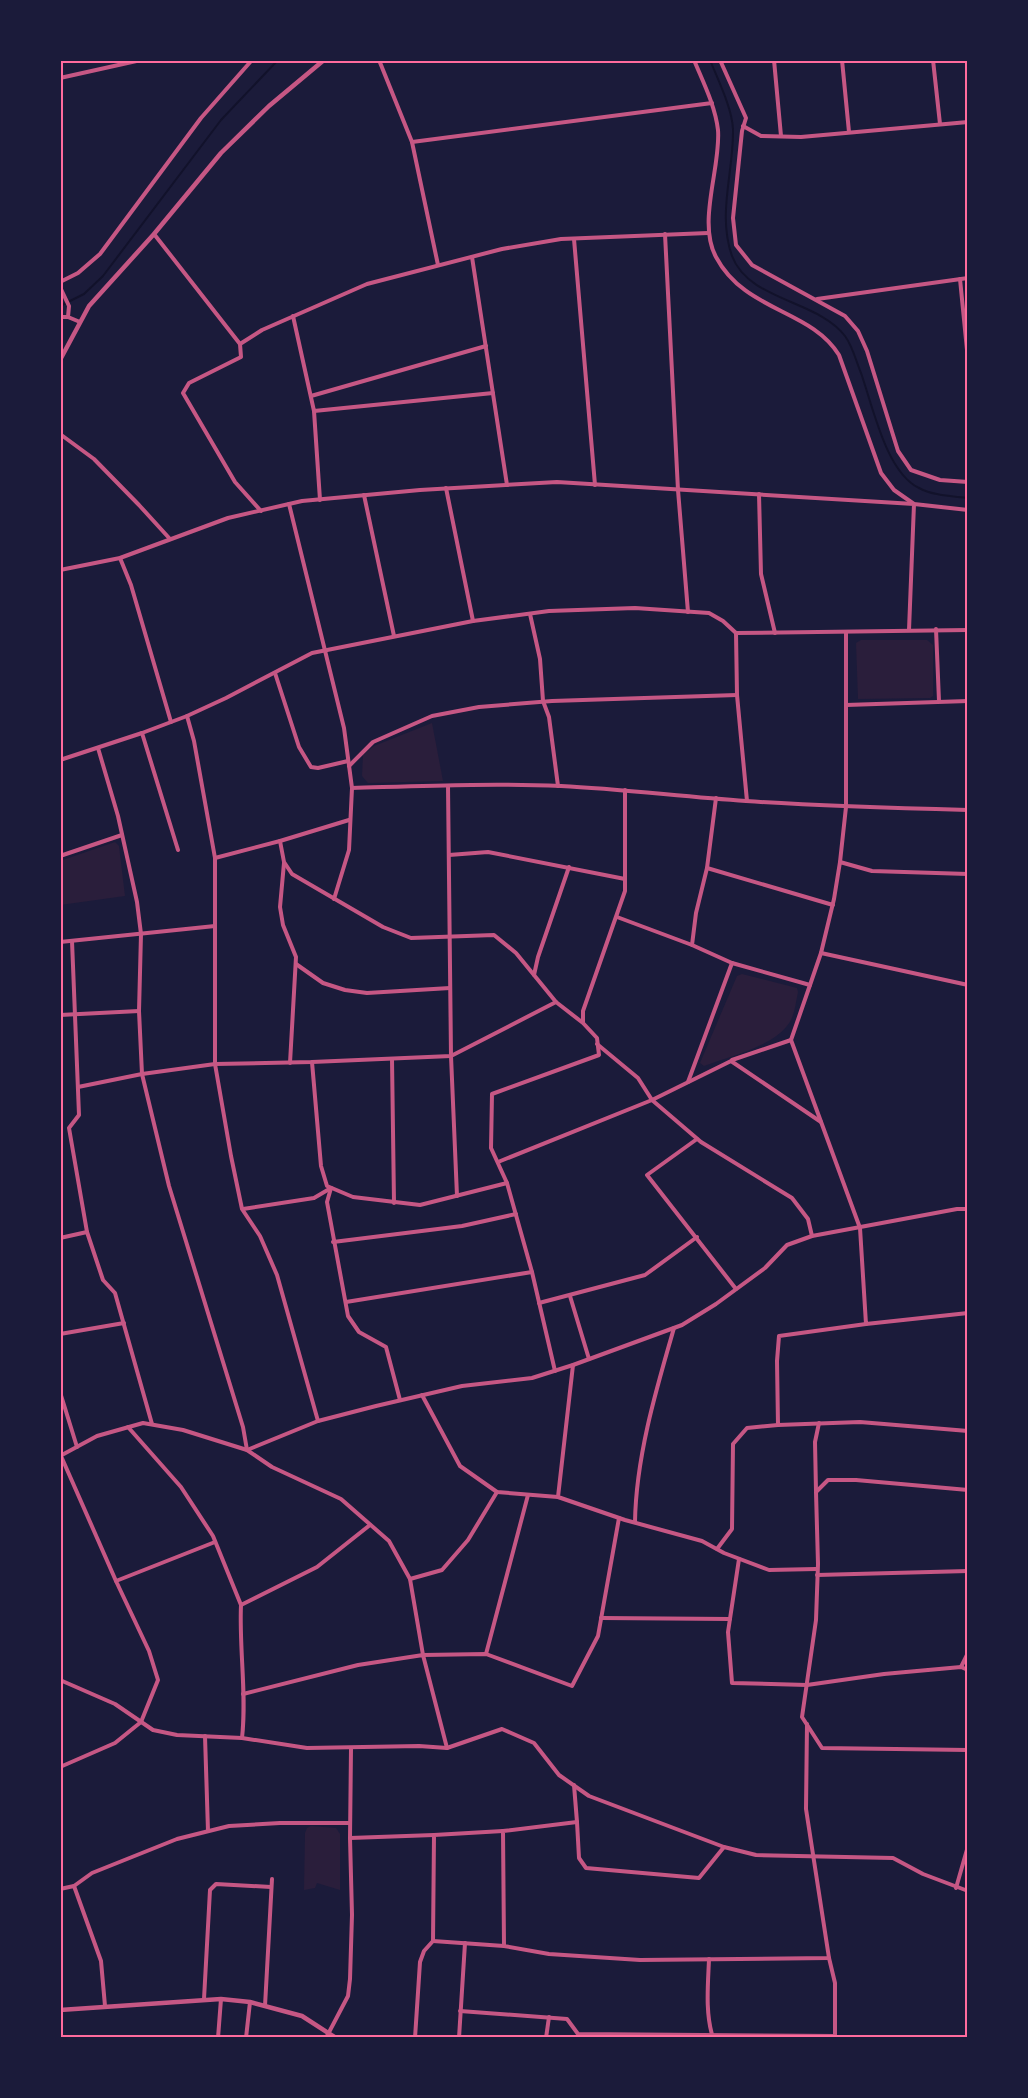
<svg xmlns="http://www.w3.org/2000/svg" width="1028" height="2098" font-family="'DejaVu Sans',sans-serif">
	<rect width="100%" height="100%" fill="#1b1b3a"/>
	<!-- green -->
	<g fill="#2a1e3b">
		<polygon points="861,640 927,640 933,645 933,696 930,698 858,699 856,643"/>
		<polygon points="432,723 443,781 368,783 362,776 363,755 374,746"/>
		<polygon points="115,842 119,846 125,896 60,905 60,861"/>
		<path d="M742,974L797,988L798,992C796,1001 795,1012 791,1020C777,1046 730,1056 704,1066L700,1063L737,976Z"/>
		<polygon points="311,1826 336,1828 340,1834 340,1890 317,1883 315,1888 304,1890 305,1833 307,1828"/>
	</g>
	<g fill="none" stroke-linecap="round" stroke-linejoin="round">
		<!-- stream -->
		<g stroke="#12122b" stroke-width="2">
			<path d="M710,60C718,80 732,108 733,129C734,171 717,214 732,256C749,301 818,300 845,336C853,347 856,361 861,373C873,407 886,472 919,488C934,496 952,496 968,498"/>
			<polyline points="60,306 84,294 103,276 221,120 278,60"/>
		</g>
		<!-- minor -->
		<g stroke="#c65784" stroke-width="4">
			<polyline points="379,60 412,142 438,265"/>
			<path d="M694,60C703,82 715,105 718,130C721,167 697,222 716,257C745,312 811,309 839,355L881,473L894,490L914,504L968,510"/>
			<polyline points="720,60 746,118 742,131 733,218 736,245 752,265 845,316 858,331 867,351 898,451 911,470 940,480 968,482"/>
			<polyline points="774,60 781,136"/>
			<polyline points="842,60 849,132"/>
			<polyline points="933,60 940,124"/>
			<polyline points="60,78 141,60"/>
			<polyline points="743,126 761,136 801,137 968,122"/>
			<polyline points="412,142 712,103"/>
			<polyline points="154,234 240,344 241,357 189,383 183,393 235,482 261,511"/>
			<polyline points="665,234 678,490 688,612"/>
			<polyline points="574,239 595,485"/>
			<polyline points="472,257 507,485"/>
			<polyline points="960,279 968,360"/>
			<polyline points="60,282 78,273 100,254 201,118 252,60"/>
			<polyline points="60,287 69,306 68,317 80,322"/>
			<polyline points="817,299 968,278"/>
			<polyline points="293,316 314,411 493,393"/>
			<polyline points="60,317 68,317"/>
			<polyline points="240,344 262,330 367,284 502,249 561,239 708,233"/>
			<polyline points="311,396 486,346"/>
			<polyline points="314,411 320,500"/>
			<polyline points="60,434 94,459 139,505 170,539"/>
			<polyline points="446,488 473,621"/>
			<polyline points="759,494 761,574 775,633"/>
			<polyline points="364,495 394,636"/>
			<polyline points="289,504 344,728 352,788 349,850 334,899"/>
			<polyline points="120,558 131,585 171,722"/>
			<polyline points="60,570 120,558 228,518 302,501 420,490 557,482 914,504 909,630"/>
			<polyline points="530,614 540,659 543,701 549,717 558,786"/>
			<polyline points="936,629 939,701"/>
			<polyline points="736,633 968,630"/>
			<polyline points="275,673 299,747 311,767 318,768 348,761"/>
			<polyline points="846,705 968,701"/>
			<polyline points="187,716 194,741 215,858 215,1064 231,1156 242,1209 260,1236 277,1275 318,1421"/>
			<polyline points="142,733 178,850"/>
			<polyline points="98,748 118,816 137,902 141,934 139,1011 142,1074 169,1186 243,1427 247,1450 272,1467 341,1499 389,1541 410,1579 442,1570 468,1540 497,1492"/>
			<polyline points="60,760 142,733 187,716 226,698 312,653 473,621 549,611 635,608 709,613 723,621 736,633 737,695 747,801"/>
			<polyline points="349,766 373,742 432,716 479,707 552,701 737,695"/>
			<polyline points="448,786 451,1056 457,1196"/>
			<path d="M352,788C422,786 491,783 561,786C623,789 684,797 746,801C820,806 894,808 968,810"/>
			<polyline points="716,798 707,868 833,905"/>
			<polyline points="280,841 284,862 292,874 383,927 411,938 494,935 516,953 556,1002 583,1023 597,1038 599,1055 492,1094 491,1148 507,1183 532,1272 555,1371"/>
			<polyline points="449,855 488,852 625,879"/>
			<polyline points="60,856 122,835"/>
			<polyline points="215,858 280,841 349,820"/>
			<polyline points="840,862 846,807 846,632"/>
			<polyline points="284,863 280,907 283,925 296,957 290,1063"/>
			<polyline points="707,868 696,913 692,945 732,963 810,985 821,953"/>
			<polyline points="968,874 872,871 840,862 834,899 821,953 968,985"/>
			<polyline points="617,917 692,945"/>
			<polyline points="72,941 79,1115 69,1128 87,1232 103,1280 115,1293 152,1424"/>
			<polyline points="60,942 215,926"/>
			<polyline points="296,964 323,983 345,990 367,993 450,988"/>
			<polyline points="534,975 538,957 569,867"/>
			<polyline points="810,985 791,1040 860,1228 866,1324 968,1313"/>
			<polyline points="60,1015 139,1011"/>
			<polyline points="583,1022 583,1011 625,891 625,790"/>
			<polyline points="392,1059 394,1203"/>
			<polyline points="732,1060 791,1040"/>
			<polyline points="312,1062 321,1166 327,1186 353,1197 420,1205 507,1183"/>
			<polyline points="688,1082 732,963"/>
			<polyline points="78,1087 142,1074 215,1064 312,1062 451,1056 556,1002"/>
			<polyline points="697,1139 647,1175 736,1289"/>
			<polyline points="498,1162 652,1100 638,1078 597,1044"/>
			<polyline points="331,1188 327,1202 348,1316 359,1332 386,1347 400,1400"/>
			<polyline points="243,1209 314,1198 331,1188"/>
			<polyline points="812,1236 808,1219 792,1198 701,1142 652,1100 731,1061 821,1122"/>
			<polyline points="60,1238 87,1232"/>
			<polyline points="333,1242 462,1226 516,1214"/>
			<polyline points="570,1296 589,1359"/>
			<polyline points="346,1302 532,1272"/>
			<polyline points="539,1303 645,1275 697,1237"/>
			<polyline points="866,1324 779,1336 777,1361 778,1425 860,1422 968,1431"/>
			<polyline points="60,1334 124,1323"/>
			<polyline points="573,1365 558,1497 625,1520 702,1541 724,1553 769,1570 816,1569"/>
			<polyline points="60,1392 77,1447"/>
			<polyline points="422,1395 460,1466 497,1492 558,1497"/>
			<polyline points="128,1427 181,1487 213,1536 241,1605 317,1567 370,1525"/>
			<polyline points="60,1456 97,1436 143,1423 183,1430 247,1450 318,1421 376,1406 462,1386 532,1378 573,1365 682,1325 716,1304 765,1268 787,1245 812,1236 957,1209 968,1209"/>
			<polyline points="61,1456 116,1581"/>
			<polyline points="968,1490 856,1480 828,1480 816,1492 818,1564 816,1620 802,1717 822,1748 968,1750"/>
			<polyline points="816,1491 815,1442 819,1423"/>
			<path d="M635,1522C636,1457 656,1390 674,1328"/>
			<polyline points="717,1549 732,1529 733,1444 747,1428 778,1425"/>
			<polyline points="739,1559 728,1632 732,1683 807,1685 884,1674 961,1667 968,1670"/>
			<polyline points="817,1575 968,1571"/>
			<polyline points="410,1579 423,1655 486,1654 572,1686 598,1636 619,1518"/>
			<path d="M241,1605C239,1649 247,1694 242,1738"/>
			<polyline points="601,1618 730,1619"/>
			<polyline points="486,1654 528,1495"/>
			<polyline points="961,1667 968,1653"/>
			<polyline points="60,1680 115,1704 153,1730 177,1735 242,1738 307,1748 419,1746 447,1748 502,1729 534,1743 559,1775 589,1796 724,1847 756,1855 893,1858 923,1874 968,1891"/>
			<polyline points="243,1694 358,1665 423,1655 447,1748"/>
			<polyline points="205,1736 208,1831"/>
			<polyline points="60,1767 115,1743 141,1722 158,1680 149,1651 116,1581 215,1542"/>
			<polyline points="574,1785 577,1822 503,1831 504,1946 549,1954 640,1960 829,1958 806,1809 807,1724"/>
			<polyline points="577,1822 579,1858 586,1868 699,1878 724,1847"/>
			<polyline points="350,1838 434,1835"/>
			<polyline points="74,1886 101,1961 105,2006"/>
			<polyline points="956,1888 968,1846"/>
			<polyline points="60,1889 74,1886 92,1873 177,1839 229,1826 280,1823 350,1823"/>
			<polyline points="433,1941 504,1946"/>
			<polyline points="829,1958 835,1983 835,2037"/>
			<path d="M709,1959C708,1985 705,2013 713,2038"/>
			<polyline points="204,1999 210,1890 216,1884 271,1887"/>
			<polyline points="265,2006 272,1879"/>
			<polyline points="460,2011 567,2019 578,2034 835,2036"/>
			<polyline points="218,2038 221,1999"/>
			<polyline points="246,2038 250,2002"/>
			<polyline points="326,2038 348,1996 350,1979 352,1915 350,1838 351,1749"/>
			<polyline points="415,2038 420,1962 424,1951 433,1941 434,1835 503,1831"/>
			<polyline points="459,2038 465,1943"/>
			<polyline points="546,2038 549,2017"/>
		</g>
		<!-- tertiary -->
		<g stroke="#c65784" stroke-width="4.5">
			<polyline points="60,360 89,306 154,234 221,153 269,106 324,60"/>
			<polyline points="60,2010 221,1999 250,2002 302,2016 336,2038"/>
		</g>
	</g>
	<!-- border -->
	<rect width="1028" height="2098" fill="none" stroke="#1b1b3a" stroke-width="123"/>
	<rect x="62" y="62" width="904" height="1974" fill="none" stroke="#ff6b9d" stroke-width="2"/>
</svg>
